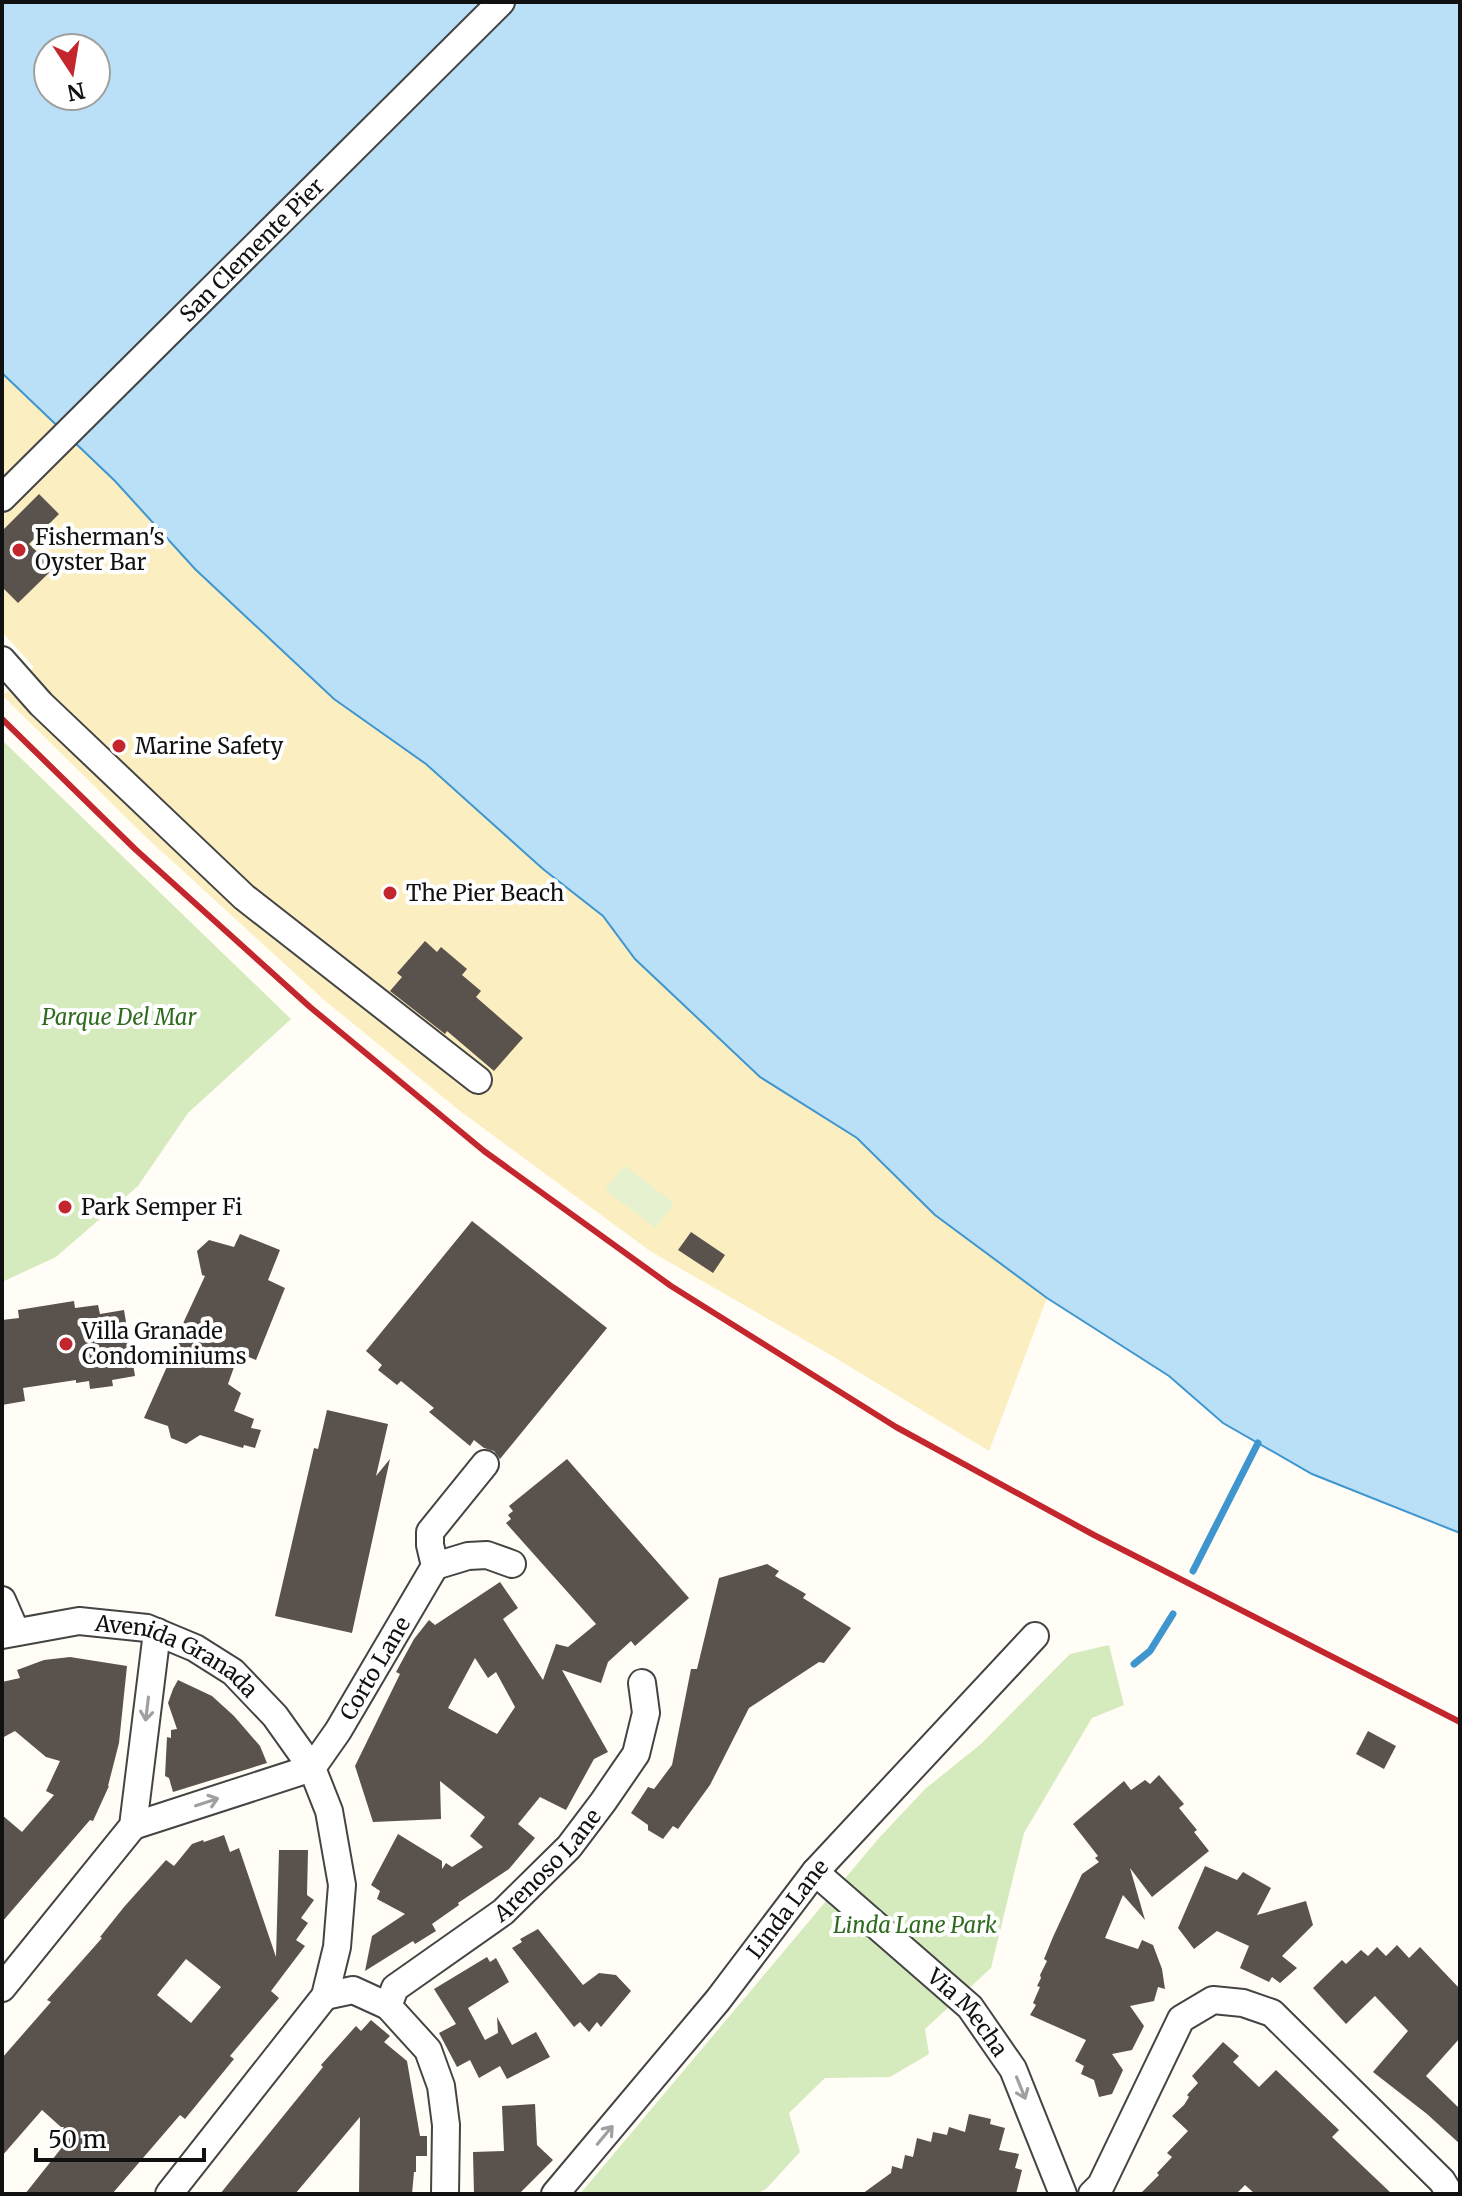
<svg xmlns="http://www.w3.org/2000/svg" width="1462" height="2196" font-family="Merriweather,serif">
	<rect width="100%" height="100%" fill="#fffdf5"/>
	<!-- green -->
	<g fill="#d5ebbd">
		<polygon points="2,740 291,1019 188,1113 138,1186 56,1257 2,1282"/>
		<polygon points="1109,1645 1124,1705 1092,1718 1024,1833 991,1968 925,2029 929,2054 890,2077 825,2078 789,2113 800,2152 766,2189 756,2194 580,2194 879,1838 925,1789 981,1744 1070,1654"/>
	</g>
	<!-- sand -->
	<polygon fill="#fbeec1" points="2,373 115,481 195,569 334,699 426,764 543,869 603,916 635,959 760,1077 857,1138 935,1215 1047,1298 989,1451 829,1354 650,1251 460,1111 323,999 147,838 3,696 34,667 2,632"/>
	<!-- pitch -->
	<polygon fill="#e6f2cf" points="624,1165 674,1203 656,1228 605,1190"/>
	<!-- water -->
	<path fill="#b9e0f7" stroke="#3f96cf" stroke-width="2" fill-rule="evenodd" d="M2,2H1460V1533L1312,1474L1223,1423L1169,1376L1047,1298L935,1215L857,1138L760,1077L635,959L603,916L543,869L426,764L334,699L195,569L115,481L2,373ZM48,48H96V96H48Z"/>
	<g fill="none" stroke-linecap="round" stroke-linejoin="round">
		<!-- stream -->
		<g stroke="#3f96cf" stroke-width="7">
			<polyline points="1193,1571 1258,1443"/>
			<polyline points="1134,1664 1150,1651 1173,1614"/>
		</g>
	</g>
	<!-- building -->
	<g fill="#5a524d" fill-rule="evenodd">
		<polygon points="39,494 59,514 29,544 54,568 18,603 2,587 2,531"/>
		<polygon points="425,941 437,952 441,947 467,969 462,975 481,991 476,997 523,1038 494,1071 447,1031 445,1034 390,991 402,977 397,973"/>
		<polygon points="472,1221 607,1328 500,1459 494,1451 484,1448 474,1440 470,1446 429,1412 434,1408 401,1381 397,1385 378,1370 382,1365 366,1351"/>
		<polygon points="691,1232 725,1255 713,1273 678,1250"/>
		<polygon points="240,1234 280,1250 268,1280 285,1288 256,1360 239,1353 228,1384 241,1393 234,1411 254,1419 251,1428 261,1430 255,1448 244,1445 243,1448 200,1435 186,1444 171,1438 168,1426 144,1418 182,1333 179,1332 205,1276 202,1275 197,1251 209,1240 234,1247"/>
		<polygon points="74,1301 75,1308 98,1305 100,1314 124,1310 135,1376 112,1380 113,1386 90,1389 89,1381 76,1383 76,1380 23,1388 25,1401 2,1405 2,1320 19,1318 18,1310"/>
		<polygon points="327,1410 388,1424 376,1476 390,1459 352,1633 275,1616 314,1448 318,1449"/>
		<path d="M567,1459L689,1598L635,1646L631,1641L608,1662L601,1683L562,1670L608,1752L594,1759L566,1810L540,1797L518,1824L535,1838L509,1869L458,1903L459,1905L432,1924L436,1931L415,1944L413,1941L365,1971L372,1936L405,1914L377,1899L380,1891L371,1885L398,1834L442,1861V1869L446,1863L452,1867L483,1847L470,1836L485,1817L440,1781L441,1819L373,1822L355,1766L400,1674L396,1672L414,1639L429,1620L435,1625L500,1582L518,1608L503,1619L543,1680L556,1644L568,1647L596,1624L506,1523L511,1519L508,1515L513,1511L509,1506ZM475,1658L488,1678L496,1672L515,1707L497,1734L448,1708Z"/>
		<polygon points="767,1564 779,1571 775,1576 806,1594 803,1598 851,1628 824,1663 819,1662 749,1708 710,1785 678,1829 673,1826 663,1839 648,1830 648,1825 631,1813 648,1787 654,1789 672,1765 691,1669 697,1669 719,1578"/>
		<polygon points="70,1657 127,1666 119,1743 108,1786 109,1786 93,1821 90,1820 2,1922 2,1815 22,1832 54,1795 46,1791 60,1761 46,1757 15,1731 2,1738 2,1682 20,1678 17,1670 44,1660"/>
		<polygon points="178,1680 212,1696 234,1716 260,1746 267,1763 173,1792 169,1778 165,1776 167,1737 171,1738 171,1730 177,1729 168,1703 173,1689"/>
		<polygon points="1368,1731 1396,1746 1384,1769 1356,1754"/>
		<polygon points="1159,1775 1184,1804 1179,1808 1197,1830 1194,1832 1209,1851 1152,1897 1130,1868 1145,1920 1123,1895 1105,1938 1138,1949 1142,1940 1153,1945 1162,1969 1165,1989 1158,1987 1154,2001 1130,2006 1144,2026 1132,2050 1112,2054 1123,2070 1112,2094 1099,2097 1094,2080 1081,2074 1084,2066 1075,2061 1086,2040 1030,2015 1036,2005 1033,2003 1040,1987 1037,1986 1041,1978 1040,1975 1047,1961 1044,1959 1053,1937 1082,1874 1099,1862 1095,1858 1098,1856 1073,1824 1124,1781 1131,1790 1145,1780 1150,1784"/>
		<path d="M224,1835L230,1852L239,1848L276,1957L279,1850H308L307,1895L314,1900L301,1918L308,1923L296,1940L305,1946L271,1991L279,1998L230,2056L234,2059L185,2119L180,2115L112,2194H25L71,2136L42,2110L2,2156V2058L51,2002L47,2000L102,1938L100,1937L124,1907L166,1860L174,1866L192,1844L203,1840L204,1842ZM186,1959L221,1987L191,2023L157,1995Z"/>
		<polygon points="1205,1866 1237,1880 1243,1872 1271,1888 1257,1915 1306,1901 1313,1925 1282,1956 1297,1968 1280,1983 1272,1977 1269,1982 1240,1968 1249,1946 1217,1931 1194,1949 1178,1928"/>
		<polygon points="538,1929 583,1985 599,1973 616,1975 631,1991 601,2027 597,2022 589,2032 580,2022 574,2027 512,1948 522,1942 520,1939"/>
		<polygon points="1397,1945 1409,1958 1420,1947 1460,1989 1460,2038 1426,2076 1460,2109 1460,2144 1427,2114 1373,2072 1408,2031 1375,1996 1346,2024 1313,1988 1342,1960 1346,1964 1361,1950 1368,1956 1377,1947 1386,1956"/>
		<polygon points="487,1957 490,1962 496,1958 509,1982 468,2008 485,2040 498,2033 497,2017 512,2045 536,2032 550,2057 507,2079 500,2066 479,2078 470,2060 457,2067 439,2033 456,2024 434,1989"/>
		<polygon points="371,2020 390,2036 384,2042 407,2061 420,2136 427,2136 427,2156 416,2156 416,2172 414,2172 412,2194 359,2194 360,2117 295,2194 220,2194 323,2067 321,2065 356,2026 361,2031"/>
		<polygon points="1223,2042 1239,2056 1233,2062 1259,2087 1276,2070 1339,2130 1332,2137 1392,2194 1255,2194 1245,2185 1236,2194 1140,2194 1159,2175 1157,2173 1172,2157 1167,2153 1188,2131 1172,2116 1184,2105 1189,2097 1187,2095 1198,2083 1192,2076"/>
		<polygon points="535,2104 537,2145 553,2160 519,2194 474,2194 473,2152 504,2151 502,2106"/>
		<polygon points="969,2114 991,2119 990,2124 1005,2128 999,2150 1019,2154 1015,2168 1022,2170 1016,2194 862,2194 891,2173 892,2166 902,2169 905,2155 913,2157 917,2138 931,2142 933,2132 947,2135 949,2127 965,2132"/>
	</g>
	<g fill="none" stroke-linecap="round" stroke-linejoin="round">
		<!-- minor casing -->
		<g stroke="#444" stroke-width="30">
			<g id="minor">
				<path id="s1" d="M2,498L501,2"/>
				<polyline points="2,660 41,704 244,897 478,1080"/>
				<polyline points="435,1566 430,1545 430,1532 485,1464"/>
				<polyline points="435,1566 468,1556 487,1555 512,1564"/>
				<polyline points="2,1600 16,1632"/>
				<path id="s2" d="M2,1635L79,1621L147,1628L195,1648L233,1672L275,1716L312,1768L329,1811L342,1885L337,1947L325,1996L169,2194"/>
				<path id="s3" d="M312,1768L338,1731L435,1566"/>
				<polyline points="133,1826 312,1768"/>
				<path id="s4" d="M815,1872L970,2007L1013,2069L1063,2194"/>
				<polyline points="2,1988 133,1826 157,1632"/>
				<polyline points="325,1996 353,1990 388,2006 428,2050 441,2086 446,2125 445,2194"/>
				<path id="s5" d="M388,2006L395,1988L503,1912L569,1847L603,1802L636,1754L646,1713L642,1683"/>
				<path id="s6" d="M555,2194L718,2000L815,1872L1035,1636"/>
				<polyline points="1092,2194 1101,2185 1181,2019 1213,2000 1243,2003 1272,2013 1442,2181 1450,2194"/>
			</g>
		</g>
		<!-- minor -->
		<use href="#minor" stroke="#fff" stroke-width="26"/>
		<!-- rail -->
		<polyline stroke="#c4262e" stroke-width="6" points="2,719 135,849 310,1007 484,1151 671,1286 896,1427 1094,1535 1460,1722"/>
	</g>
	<!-- one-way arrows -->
	<defs><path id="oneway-shaft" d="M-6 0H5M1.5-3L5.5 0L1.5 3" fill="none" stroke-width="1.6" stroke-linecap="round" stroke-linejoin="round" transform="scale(2)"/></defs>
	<g stroke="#a0a0a0">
		<use href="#oneway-shaft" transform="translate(147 1709) rotate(97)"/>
		<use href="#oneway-shaft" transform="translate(207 1802) rotate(-18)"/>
		<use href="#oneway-shaft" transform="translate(1021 2088) rotate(68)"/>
		<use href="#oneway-shaft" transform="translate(605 2135) rotate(-50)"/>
	</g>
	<!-- markers -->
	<g fill="#c4262e" stroke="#fff" stroke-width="3">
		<circle cx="19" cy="550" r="8"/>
		<circle cx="119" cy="746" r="8"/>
		<circle cx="390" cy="893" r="8"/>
		<circle cx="65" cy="1207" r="8"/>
		<circle cx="66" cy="1344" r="8"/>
	</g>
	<g text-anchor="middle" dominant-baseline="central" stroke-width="8" stroke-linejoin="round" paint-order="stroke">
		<!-- street labels -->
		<g font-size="22" fill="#111" stroke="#fff">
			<text stroke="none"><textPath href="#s1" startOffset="352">San Clemente Pier</textPath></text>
			<text stroke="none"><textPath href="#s2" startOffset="184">Avenida Granada</textPath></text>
			<text stroke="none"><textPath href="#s3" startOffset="118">Corto Lane</textPath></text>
			<text stroke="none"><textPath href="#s5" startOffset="216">Arenoso Lane</textPath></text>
			<text stroke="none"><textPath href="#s6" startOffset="368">Linda Lane</textPath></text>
			<text stroke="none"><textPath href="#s4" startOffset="208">Via Mecha</textPath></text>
		</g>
		<!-- poi labels -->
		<g font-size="22" fill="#111" stroke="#fff" text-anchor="start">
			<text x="35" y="537">Fisherman's<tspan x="35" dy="25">Oyster Bar</tspan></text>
			<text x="135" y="746">Marine Safety</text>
			<text x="406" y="893">The Pier Beach</text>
			<text x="81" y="1207">Park Semper Fi</text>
			<text x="82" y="1331">Villa Granade<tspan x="82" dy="25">Condominiums</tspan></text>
		</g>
		<!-- park labels -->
		<g font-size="22" font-style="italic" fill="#2f6b1f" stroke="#fff">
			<text x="119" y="1017">Parque Del Mar</text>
			<text x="915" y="1925">Linda Lane Park</text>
		</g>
	</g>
	<!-- border -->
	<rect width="1462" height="2196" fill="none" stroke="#111111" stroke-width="8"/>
	<!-- north arrow -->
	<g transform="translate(72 72) rotate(168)"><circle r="38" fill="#ffffff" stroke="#a0a0a0" stroke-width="2"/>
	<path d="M0-6L14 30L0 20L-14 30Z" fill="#c4262e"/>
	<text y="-12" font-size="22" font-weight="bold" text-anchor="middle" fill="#111111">N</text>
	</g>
	<!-- scale -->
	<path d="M36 2148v12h168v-12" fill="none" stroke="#111111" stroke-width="4"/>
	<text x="48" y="2148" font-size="24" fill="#111111" stroke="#ffffff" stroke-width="6" paint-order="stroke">50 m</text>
</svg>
